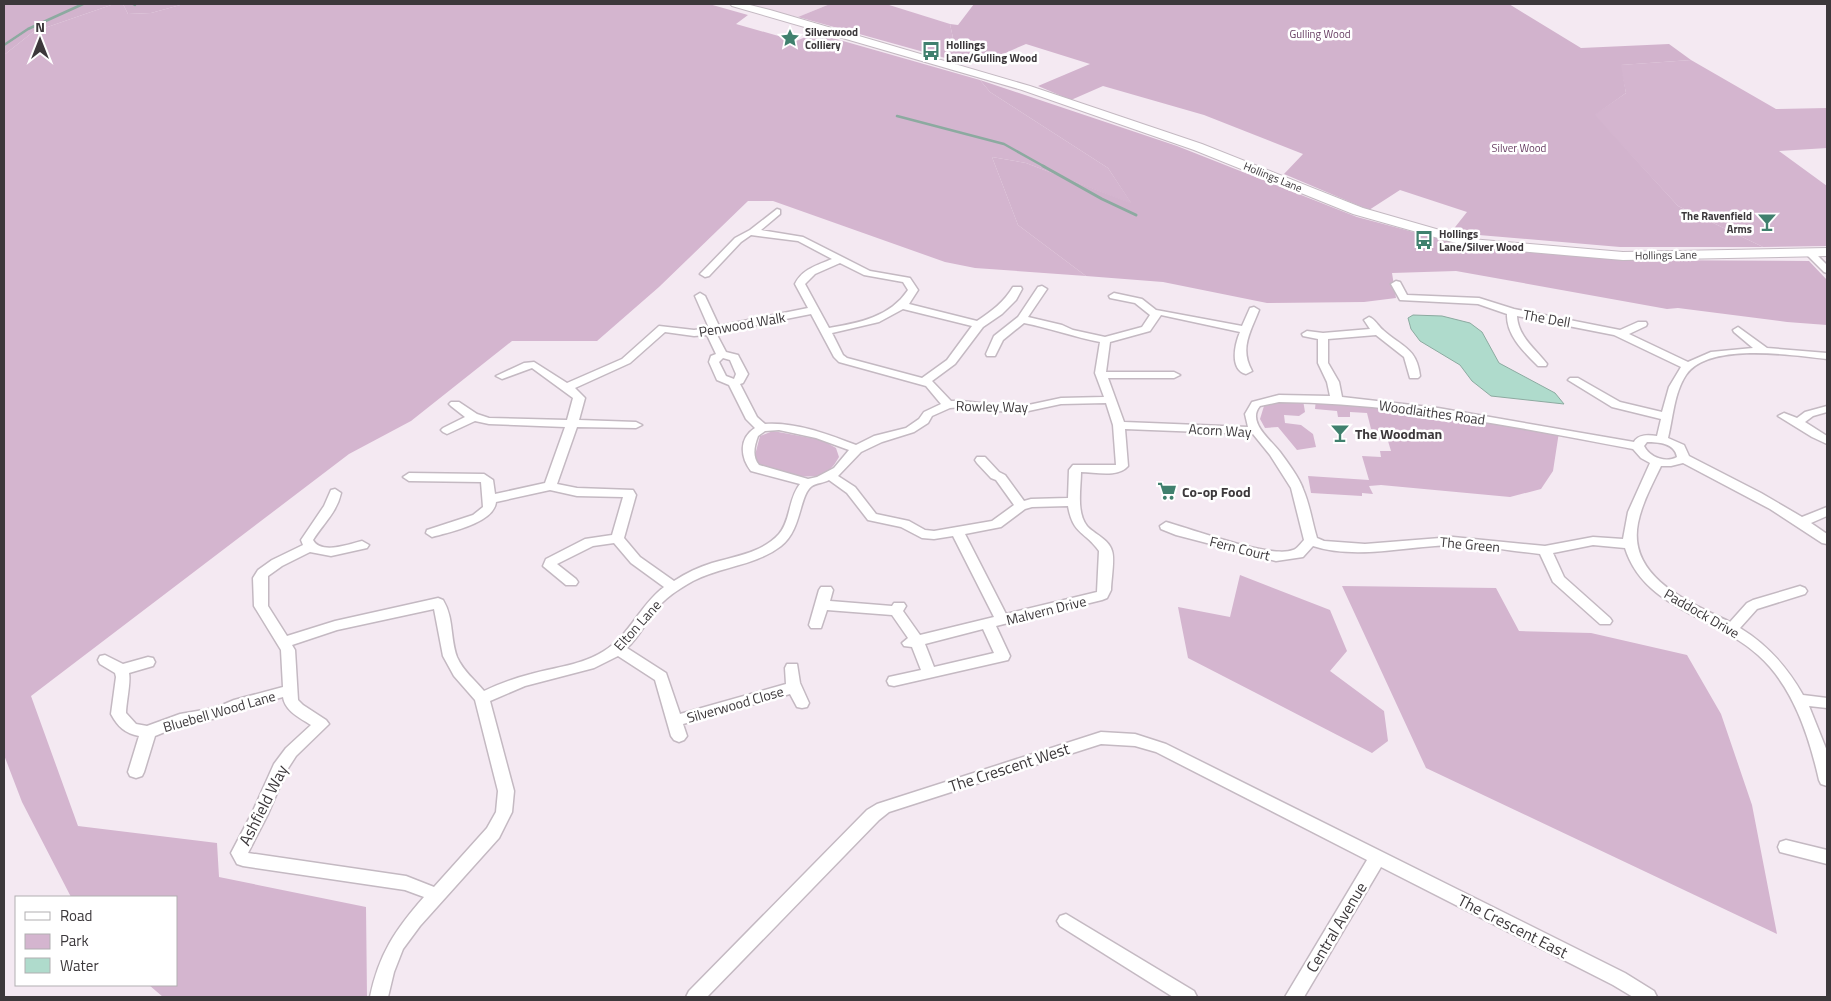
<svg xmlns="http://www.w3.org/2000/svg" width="1831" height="1001" font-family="'Titillium Web',sans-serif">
	<rect width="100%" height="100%" fill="#f4e9f2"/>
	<!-- built -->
	<polygon fill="#eddbe9" points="741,4 830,4 798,17"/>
	<!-- green -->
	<g fill="#d4b5cf">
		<polygon points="114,4 123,4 128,14 151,13 184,4 709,4 748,15 736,24 796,41 815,33 980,80 990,92 1108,168 1132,204 1026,163 992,157 1018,225 1086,276 975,268 945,262 773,201 748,201 659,287 597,341 512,341 411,421 349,454 31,696 78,826 217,843 219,877 366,907 367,997 163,997 149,985 176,985 176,897 71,897 22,802 4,755 4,55 33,32"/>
		<polygon points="830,4 886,4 950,24 957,57 949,59 798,17"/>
		<polygon points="1691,60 1776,109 1827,108 1827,148 1779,151 1827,186 1827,246 1763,247 1678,206 1594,115 1626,93 1620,65"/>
		<polygon points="1279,397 1303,400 1305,412 1299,416 1284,415 1285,423 1301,425 1313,434 1316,447 1297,450 1278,427 1265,428 1260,419 1264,406"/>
		<polygon points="1316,399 1372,403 1559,432 1553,471 1541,489 1510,497 1381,485 1369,486 1373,494 1362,493 1362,496 1311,493 1308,476 1369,480 1362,456 1381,457 1380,451 1391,451 1388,441 1378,440 1376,430 1371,429 1367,413 1350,412 1350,417 1338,417 1337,411 1315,409"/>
		<path d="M773,431L822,440L836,448L839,457C835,464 831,470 823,474C812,480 773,474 762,467C759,465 756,462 754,459L760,436Z"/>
		<polygon points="1240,575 1330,610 1347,651 1330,671 1384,711 1388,741 1372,753 1188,658 1178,607 1230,617"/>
		<polygon points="1342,586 1496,588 1519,631 1591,633 1687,655 1721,714 1752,805 1777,934 1426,768"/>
	</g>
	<!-- forest -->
	<g fill="#d2b3cd">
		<polygon points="4,4 114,4 33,32 4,55"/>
		<polygon points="123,4 184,4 151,13 128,14"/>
		<polygon points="974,4 1509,4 1581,48 1669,44 1691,60 1621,65 1626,93 1595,115 1678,206 1763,247 1620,247 1467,234 1452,231 1467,212 1400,190 1369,210 1284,174 1303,154 1204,115 1103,86 1071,100 1038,86 1090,64 1026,44 980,64 972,59 957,57 950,24 958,25"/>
		<polygon points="980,80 1177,146 1357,217 1470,247 1628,260 1809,261 1827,280 1827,325 1787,322 1678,308 1667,309 1456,271 1392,273 1396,298 1364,302 1267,303 1163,282 1086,276 1018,225 992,157 1026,163 1131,203 1108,168 990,92"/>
	</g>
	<!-- water -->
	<polygon fill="#afdbcc" stroke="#8caaa0" points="1413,315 1442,316 1470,323 1482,332 1499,363 1555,393 1564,404 1491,396 1472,381 1460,365 1420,341 1411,329 1408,318"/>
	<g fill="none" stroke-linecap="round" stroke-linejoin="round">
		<!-- stream-far1 -->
		<g stroke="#8caaa0" stroke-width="2.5">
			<polyline points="133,4 135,5"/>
			<polyline points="4,45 28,29 83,4"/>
			<polyline points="897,116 1004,144 1045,167"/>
		</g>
		<!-- stream -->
		<polyline stroke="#8caaa0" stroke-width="3" points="1043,166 1102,199 1136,215"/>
		<!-- street casing -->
		<g stroke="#c4b9c2" stroke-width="3">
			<g id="street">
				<path d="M777,209L780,210V214L761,230L803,237L870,271L910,278L918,290L909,304L977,321C992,311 1004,302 1013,287H1021L1022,289L1016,300L1002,314L983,327L955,364L932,381L951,401H961L1019,407L1061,398L1104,397L1095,373L1100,342C1074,337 1050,328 1024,323L1003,340L995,356H987L986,354L994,336L1018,317L1038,287L1042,286L1047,289L1028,317L1062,325L1073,330L1105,337L1142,327L1150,315L1135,303L1110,298L1109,296L1114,293L1142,299L1156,310L1242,326L1250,308L1254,307L1259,310C1251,331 1239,348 1252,371L1246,374C1229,369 1235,344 1240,332L1161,315L1150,331L1110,342L1106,372H1174L1180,375L1174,378H1108L1124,422L1248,427L1245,414L1252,402L1279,395L1330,396L1327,382L1318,363V339L1303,336L1302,334L1307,331L1323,333L1370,329L1364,320L1369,317C1375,319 1378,326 1383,330C1402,347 1417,348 1420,376L1418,378H1410L1404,357L1376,335L1328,339V363L1339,382L1342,397L1438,408L1634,442C1638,434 1649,435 1657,436L1661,419L1612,407L1568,380L1570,378H1578L1620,402L1662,412L1669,387L1681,367L1614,335L1517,316C1518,337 1536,349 1547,364L1546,366H1538C1524,352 1506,335 1507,314L1478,304L1400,300L1391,284L1396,281L1400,282L1407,295L1479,298L1514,309L1620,330L1638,322H1646L1647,324L1646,326L1629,334L1688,362L1711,352L1753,348L1734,332L1733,330L1738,327L1767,348L1827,353V359C1793,355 1708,342 1686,375C1674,393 1673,418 1668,438L1684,445L1689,456L1761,493L1802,517L1827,507V516L1811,523L1827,534V544L1822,543L1770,509L1683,463L1671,466H1661C1652,485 1642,503 1638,523C1627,578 1691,603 1730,622L1747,603L1753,600L1800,586L1805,588L1807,591L1805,594L1757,609L1740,628C1768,645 1787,667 1803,695L1827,698V708L1809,706L1827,751V786L1821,784L1819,780C1809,736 1793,686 1758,655C1715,616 1644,609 1625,548L1593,545L1553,553L1564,577L1610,618L1612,621L1610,624H1600L1553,582L1540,554C1511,551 1481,545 1452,545C1408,546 1356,560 1313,546L1303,557L1276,561L1176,535L1161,529L1160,526L1166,522C1192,529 1271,559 1293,550C1297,549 1301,543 1304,540L1291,488L1270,455L1253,434L1125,429L1128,466C1118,478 1095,472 1081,472C1081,488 1076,512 1087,526C1094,534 1109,539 1112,551C1115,559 1111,580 1111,590L1107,598L1102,600L996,626L1010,656L1008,660L894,686L889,685L887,681L889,677L921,670L912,647L904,646L902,643L908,638L892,615L827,610L821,628H811L809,625L819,590L821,587H831L833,590L830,601L892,606L894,603H904L906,606L903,611L920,635L994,617L953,536L934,539L922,538L901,527L868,520L847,493L829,480C824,483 816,483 812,486C799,495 802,530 781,546C755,566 721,566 693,581C679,589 664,598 654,612C645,624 639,637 627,648L666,673L680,714L786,684L785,668L787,664H797L800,683L809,703L807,707L802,708L797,707L790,694L683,724L687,736L684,740L679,742L674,740L671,736L655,680L618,656L594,668L525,686L490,701L514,791L512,812L499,838L420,926L403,949L394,972L388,997H370C379,954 395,930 424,897L405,890L243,866L237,864L231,853L252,813L274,764L286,748L311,725C300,718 285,711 283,697L243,708L217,718L182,725L155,736L144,772L142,776L136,778L130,776L128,772L139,736C125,733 118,727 111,714L116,677L115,673L100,664L98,660L100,656L105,655L123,664L148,657L153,658L155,662L153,666L129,673C131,682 126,703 126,713L136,724L147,726L180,714L215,708L234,700L283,687L281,650L254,606L253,578L258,570L272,560L303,545L301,540L324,506L331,490L335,489L341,493C337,512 323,524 313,540C321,555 349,544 362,541L369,545L367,548L331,556L310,552L282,566L268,576V606L287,636L335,621L438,598L443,600C454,618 450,638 457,657C463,671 475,680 484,691C499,684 515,678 531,674C556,667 582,665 604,651C630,635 640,605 664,587L631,563L614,543L593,546L557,564L576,579L578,582L576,585H566L543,566L546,559L585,539L612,535L623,497L577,496L550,490L496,502C494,523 450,532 432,537L426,533L427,530L473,515L483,507L481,482L409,481L403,477L409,473L484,474L493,480L495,494L545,483L565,427L489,424L475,421L447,434L443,432L441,430L443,428L465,417L451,406L449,404L451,402H459L477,414L489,418L567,420L573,398L532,368L502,379L496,376L524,363L534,362L567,383L622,359L659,326L694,330L709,328L695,296L700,293L705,296L719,326L808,308L795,284C802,269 818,265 832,259L798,241L751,235L741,242L709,276L705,277L700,274L735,238L750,230ZM840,263L864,275L903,282L908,290C890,317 859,323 829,328L805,284L815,274ZM903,309L972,326L947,360L922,378L847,358L843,355L832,333L879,322ZM811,314L834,357L839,362L926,386L941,404L924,412L919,419L906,428L874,436L856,445C827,434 796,422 765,424L757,417L740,384L743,383L748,374L739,357L738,355L726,352L716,333ZM665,332L694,336L707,335L716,354L711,356L709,362L717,380L729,385L746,419L755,428C739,438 740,457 751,471L800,484C788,499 791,520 779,534C762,553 735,556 712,563C699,567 686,573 674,581L640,557L624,538L636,495L633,490L577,488L557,484L577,427L636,428L642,425L636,422L579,420L585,398L575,388L630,363ZM723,358L730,360L736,374L734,379L726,376L719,362ZM1279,402C1398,403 1517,427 1633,449L1641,458L1650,463L1628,512L1623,539L1593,537L1545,546L1453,537L1365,544L1324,541L1317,538C1312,522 1310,505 1303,489C1299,477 1288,463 1280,452C1272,441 1246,422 1260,406ZM1106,403L1113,425L1116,465H1073L1069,470L1068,498L1031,499L1024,501L1005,475L999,472L985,457H977L975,460L977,463L991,478L996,480L1014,505L992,521L934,531L925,530L909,521L876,514L855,487L838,476L861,452L882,442L914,432L928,423L932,416L950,408L961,407L1019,413L1061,404ZM779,430L816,438L849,450L834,468L817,477L808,479L759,465C752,456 754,447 758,436L765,431ZM1647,442C1658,442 1675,443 1677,457C1666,463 1650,458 1644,446ZM1068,506C1073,535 1085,531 1099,551L1097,592L1006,614L965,534L1001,527L1025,509L1032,507ZM434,609L443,656L454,676L475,700L498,791L496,812L487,828L434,887L406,876L248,853L268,814L287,770L296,756L329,724L326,720L303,705L298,700L295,650L292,645L337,630ZM983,629L994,653L934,667L925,644Z"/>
				<polygon points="1810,250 1813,251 1827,265 1827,273 1824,272 1805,253"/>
				<polygon points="1827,406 1827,412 1813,416 1805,422 1827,436 1827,444 1812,437 1778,416 1784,413 1797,418 1805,412"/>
				<polygon points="1101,732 1135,734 1166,744 1625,973 1654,991 1657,997 1633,997 1613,985 1381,867 1304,997 1285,997 1367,860 1156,752 1135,746 1101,744 889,812 879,820 707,997 686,997 689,991 867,810 877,804"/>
				<polygon points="1786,840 1827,850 1827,864 1780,852 1778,847 1780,842"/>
				<polygon points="1066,914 1194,991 1197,997 1173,997 1060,926 1057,921 1060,916"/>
			</g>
		</g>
		<!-- secondary casing -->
		<g stroke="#c4b9c2" stroke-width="2">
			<polygon id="secondary" points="730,4 746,4 770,10 1030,86 1202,144 1363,208 1471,239 1623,252 1827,248 1827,256 1623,260 1470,247 1353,214 1194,150 1022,90 732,6"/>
		</g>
		<!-- street -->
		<use href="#street" fill="#fff" fill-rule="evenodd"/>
		<!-- secondary -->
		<use href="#secondary" fill="#fff" fill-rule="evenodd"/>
	</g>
	<!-- icons -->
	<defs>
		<g id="sight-bare" transform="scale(1.5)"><path d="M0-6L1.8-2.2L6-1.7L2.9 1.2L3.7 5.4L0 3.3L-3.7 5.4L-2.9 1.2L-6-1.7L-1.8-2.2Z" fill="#40806e" stroke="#fff" stroke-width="2.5" paint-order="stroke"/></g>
		<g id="bus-bare" transform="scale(1.5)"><path d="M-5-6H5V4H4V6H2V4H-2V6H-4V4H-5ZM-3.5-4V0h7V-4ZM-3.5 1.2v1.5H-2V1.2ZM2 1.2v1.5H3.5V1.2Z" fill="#40806e" stroke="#fff" stroke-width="2.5" paint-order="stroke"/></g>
		<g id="bar-bare" transform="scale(1.5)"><path d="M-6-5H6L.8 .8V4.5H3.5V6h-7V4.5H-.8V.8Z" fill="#40806e" stroke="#fff" stroke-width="2.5" paint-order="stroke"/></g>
		<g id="supermarket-bare" transform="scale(1.5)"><path d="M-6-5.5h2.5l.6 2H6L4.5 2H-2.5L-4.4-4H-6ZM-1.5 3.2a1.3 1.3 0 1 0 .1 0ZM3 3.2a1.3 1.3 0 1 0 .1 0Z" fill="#40806e" stroke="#fff" stroke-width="2.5" paint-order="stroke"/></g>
	</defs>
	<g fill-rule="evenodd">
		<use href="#sight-bare" x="790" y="38"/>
		<use href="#bus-bare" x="931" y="51"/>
		<use href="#bar-bare" x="1767" y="222"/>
		<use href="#bus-bare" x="1424" y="240"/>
		<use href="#bar-bare" x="1340" y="433"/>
		<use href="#supermarket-bare" x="1167" y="491"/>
	</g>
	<g text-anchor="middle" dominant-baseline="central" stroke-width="5" stroke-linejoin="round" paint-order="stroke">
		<!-- far-poi labels -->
		<g font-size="11" font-weight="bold" fill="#3c383b" stroke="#fff" text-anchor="start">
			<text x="805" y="32">Silverwood<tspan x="805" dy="13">Colliery</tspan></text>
			<text x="946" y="45">Hollings<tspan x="946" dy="13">Lane/Gulling Wood</tspan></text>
			<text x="1752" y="216" text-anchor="end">The Ravenfield<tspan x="1752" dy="13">Arms</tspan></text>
			<text x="1439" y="234">Hollings<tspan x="1439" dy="13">Lane/Silver Wood</tspan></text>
		</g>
		<!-- far-park labels -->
		<g font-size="11" fill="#673d62" stroke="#fff">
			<text x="1320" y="34">Gulling Wood</text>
			<text x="1519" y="148">Silver Wood</text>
		</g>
		<!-- far-street labels -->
		<g font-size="11" fill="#3c383b" stroke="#fff">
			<text transform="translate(1273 177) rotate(22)">Hollings Lane</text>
			<text transform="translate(1666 255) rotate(-1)">Hollings Lane</text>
		</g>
		<!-- street labels -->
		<g font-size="14" fill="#3c383b" stroke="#fff">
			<text transform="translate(1547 318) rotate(10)">The Dell</text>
			<text transform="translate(742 324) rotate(-10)">Penwood Walk</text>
			<text transform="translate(992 406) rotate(1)">Rowley Way</text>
			<text transform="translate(1432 412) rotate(8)">Woodlaithes Road</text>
			<text transform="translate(1220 430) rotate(3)">Acorn Way</text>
			<text transform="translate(1470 544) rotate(5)">The Green</text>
			<text transform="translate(1240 548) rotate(14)">Fern Court</text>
			<text transform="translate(1046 610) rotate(-14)">Malvern Drive</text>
			<text transform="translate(1702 613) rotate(30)">Paddock Drive</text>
			<text transform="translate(637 625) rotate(-48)">Elton Lane</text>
			<text transform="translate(735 704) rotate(-16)">Silverwood Close</text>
			<text transform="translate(219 711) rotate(-16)">Bluebell Wood Lane</text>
		</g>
		<!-- poi labels -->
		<g font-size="14" font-weight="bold" fill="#3c383b" stroke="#fff" text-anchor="start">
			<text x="1355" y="433">The Woodman</text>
			<text x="1182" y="491">Co-op Food</text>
		</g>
		<!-- near-street labels -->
		<g font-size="16" fill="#3c383b" stroke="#fff">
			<text transform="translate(1009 767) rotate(-18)">The Crescent West</text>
			<text transform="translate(263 805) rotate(-63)">Ashfield Way</text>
			<text transform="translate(1513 926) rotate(27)">The Crescent East</text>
			<text transform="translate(1336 927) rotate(-59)">Central Avenue</text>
		</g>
	</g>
	<!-- border -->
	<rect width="1831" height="1001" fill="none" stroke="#3c383b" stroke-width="10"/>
	<!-- legend -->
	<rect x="15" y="896" width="162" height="90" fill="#ffffff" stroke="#b1afb1"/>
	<rect x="25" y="912" width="25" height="8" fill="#ffffff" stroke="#b1afb1"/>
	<text x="60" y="921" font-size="15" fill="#3c383b">Road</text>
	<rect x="25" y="934" width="25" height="15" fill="#d4b5cf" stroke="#b1afb1"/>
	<text x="60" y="946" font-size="15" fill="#3c383b">Park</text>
	<rect x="25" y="958" width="25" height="15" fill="#afdbcc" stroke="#b1afb1"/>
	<text x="60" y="971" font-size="15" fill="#3c383b">Water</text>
	<!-- north arrow -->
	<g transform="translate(40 40)" stroke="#ffffff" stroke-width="4" paint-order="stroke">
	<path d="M0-4L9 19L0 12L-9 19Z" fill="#3c383b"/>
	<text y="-8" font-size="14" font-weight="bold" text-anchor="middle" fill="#3c383b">N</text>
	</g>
</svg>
